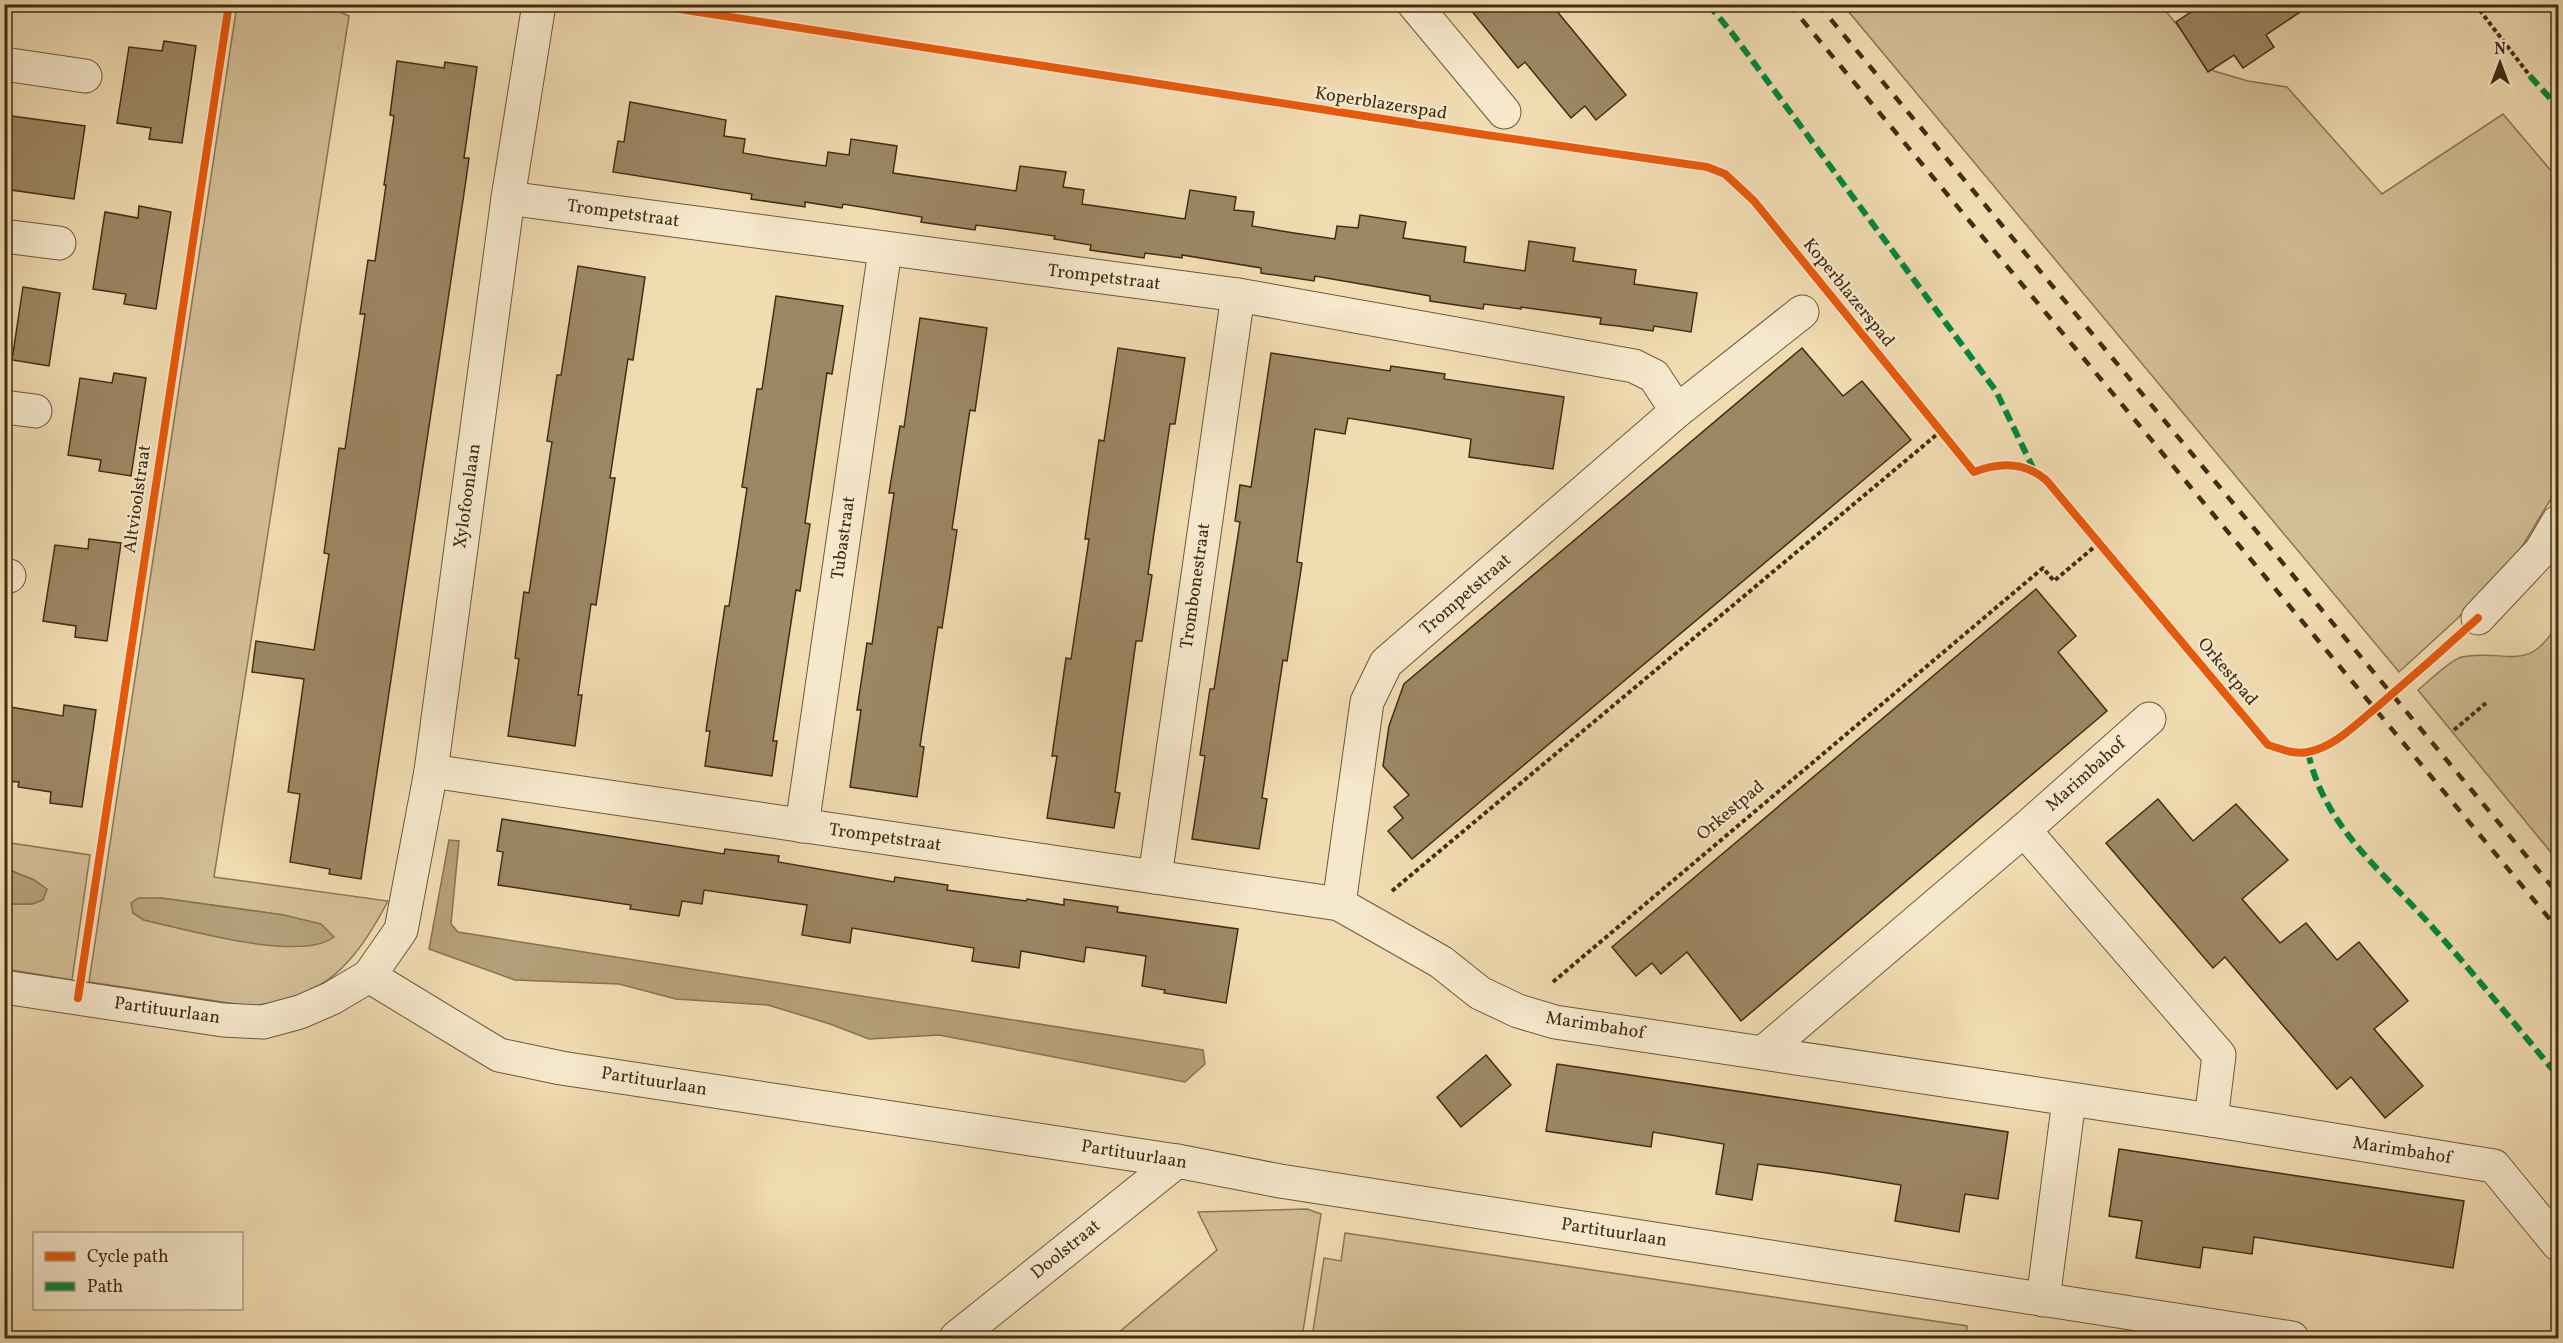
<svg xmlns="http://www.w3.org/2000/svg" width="2563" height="1343" font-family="Vollkorn,serif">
	<rect width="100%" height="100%" fill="#f1dbb1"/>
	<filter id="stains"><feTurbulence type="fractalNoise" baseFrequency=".00333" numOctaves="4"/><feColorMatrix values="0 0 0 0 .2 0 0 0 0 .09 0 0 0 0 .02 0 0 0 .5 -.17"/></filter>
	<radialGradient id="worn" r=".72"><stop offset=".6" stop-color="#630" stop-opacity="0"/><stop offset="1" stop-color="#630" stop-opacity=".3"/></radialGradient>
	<!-- green -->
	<g fill="#d3bd96" stroke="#8a7554" stroke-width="1.5" fill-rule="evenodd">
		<path d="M237,5H324L349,16L214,877L388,901C354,965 325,999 249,1006L89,982ZM161,898L283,915L220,937L144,920L133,913Z"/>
		<polygon points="1843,5 2161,5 2214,71 2248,81 2287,87 2382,194 2503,114 2558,179 2558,487 2520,550 2458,618 2399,672"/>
		<path d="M2558,623V861L2418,690C2428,682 2451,659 2462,657C2506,648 2528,676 2558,623Z"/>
		<polygon points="4,842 90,855 72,980 5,969 5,904 32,904 42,900 34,880 5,868"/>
		<polygon points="1307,1209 1321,1214 1302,1338 1112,1338 1217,1250 1198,1212"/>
		<polygon points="1345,1233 1967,1326 1966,1338 1312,1338 1324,1258 1341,1261"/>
	</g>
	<!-- water -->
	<g fill="#b5a07b" stroke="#877251" stroke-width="1.5">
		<polygon points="449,840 459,841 451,924 458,932 1203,1050 1205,1064 1185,1082 939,1035 869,1039 830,1024 768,1005 676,999 619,984 515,980 429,949"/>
		<polygon points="4,868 34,880 47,889 43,900 32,904 5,904"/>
		<path d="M138,898H161L284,915L321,924L334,937C301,963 184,929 144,920L133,913L131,903Z"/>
	</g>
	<!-- building -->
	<g fill="#9d8765" stroke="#412d13" stroke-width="1.5">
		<polygon points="1466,4 1551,4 1626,95 1596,120 1585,106 1571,118 1525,62 1518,68"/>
		<polygon points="2203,4 2312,4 2266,35 2274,47 2243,68 2234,55 2208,72 2176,22"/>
		<polygon points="164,41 196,46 182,143 149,139 151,128 117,123 129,47 162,51"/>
		<polygon points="397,61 444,68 445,62 477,67 464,158 469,158 466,180 361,879 329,874 330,869 290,862 300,794 288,792 304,679 252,672 256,641 314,650 329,554 324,553 339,448 345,449 365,314 360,314 368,260 375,261 386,185 384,185 394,116 390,115"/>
		<polygon points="630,102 726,120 724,136 745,139 743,153 785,160 826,166 828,152 849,155 851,139 897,146 893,173 955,182 1016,191 1020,166 1066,172 1063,187 1084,190 1082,204 1124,210 1185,219 1190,190 1236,197 1234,210 1254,212 1252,226 1294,233 1335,239 1337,226 1358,228 1360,215 1406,222 1403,238 1466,247 1464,262 1525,271 1529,241 1575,248 1573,261 1636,270 1634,284 1697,293 1691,332 1654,326 1653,331 1618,326 1600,324 1601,318 1521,307 1521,309 1484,304 1483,309 1430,301 1430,296 1315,276 1314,281 1261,273 1261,268 1182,255 1182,258 1145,253 1144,258 1090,250 1091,245 1054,239 1055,236 976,225 975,230 921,222 922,217 843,204 842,208 805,202 805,207 751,199 752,194 613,172 618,141 624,142"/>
		<polygon points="4,115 85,126 74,199 4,189"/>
		<polygon points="139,206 171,212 156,309 124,304 126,294 93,289 105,212 138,218"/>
		<polygon points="578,266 645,277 633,360 628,359 610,478 615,478 596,605 591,604 578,695 582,695 575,746 508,736 519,659 515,658 524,592 529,593 552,442 547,441 557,375 561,375"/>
		<polygon points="23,287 60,293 49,366 12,360"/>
		<polygon points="776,296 843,306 832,374 827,373 805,523 810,524 805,557 800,591 796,590 773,741 777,741 772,776 705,766 710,731 706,731 725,606 729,606 747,488 742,487 757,389 762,389"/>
		<polygon points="920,318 987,328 975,411 970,410 952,529 957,530 942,628 938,627 920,746 924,747 917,797 850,787 861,710 857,710 867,643 872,644 894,493 889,493 900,426 904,427"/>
		<polygon points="1118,348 1185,358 1175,424 1170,424 1148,574 1152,575 1142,641 1136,641 1115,792 1120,793 1114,828 1047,818 1057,756 1052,756 1066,658 1071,659 1089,539 1085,539 1099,440 1104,441"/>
		<polygon points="1802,348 1843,396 1862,381 1911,440 1412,859 1388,831 1403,818 1394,807 1409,795 1383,766 1389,726 1404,684"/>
		<polygon points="1271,353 1390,371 1391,366 1445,374 1444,379 1564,397 1553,469 1469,457 1471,439 1409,428 1348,418 1345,434 1315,429 1297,562 1302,563 1287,661 1283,660 1262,798 1267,799 1259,849 1192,839 1205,756 1200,755 1210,689 1214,689 1240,522 1235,521 1240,485 1251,487"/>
		<polygon points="114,373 146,378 131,476 99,471 101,460 68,455 80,378 112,383"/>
		<polygon points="89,539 121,543 107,641 75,637 76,626 43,621 55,545 88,549"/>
		<polygon points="2036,589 2076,636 2058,652 2107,711 1741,1021 1687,952 1661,974 1652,963 1636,976 1612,947"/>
		<polygon points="64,705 96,710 82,807 50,803 51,792 18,787 19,782 4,781 4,706 63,716"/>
		<polygon points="2158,799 2193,841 2236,804 2288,860 2242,899 2280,943 2306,923 2337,960 2359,942 2408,1001 2374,1029 2423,1086 2385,1118 2351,1077 2337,1089 2225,957 2213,968 2106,843"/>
		<polygon points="502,819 724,854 725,849 779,856 778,862 894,882 895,877 948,885 947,890 1026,901 1027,899 1064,905 1064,899 1118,907 1117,912 1238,929 1226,1003 1164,993 1165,990 1142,986 1146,956 1086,947 1084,962 1021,951 1019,968 972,961 974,948 852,928 850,943 802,935 807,905 704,890 702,904 682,901 679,916 630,909 631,905 498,885 503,852 497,851"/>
		<polygon points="1486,1055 1511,1085 1461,1127 1437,1097"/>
		<polygon points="1557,1064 2008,1132 1998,1199 1965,1194 1959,1232 1895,1221 1901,1185 1827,1173 1758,1164 1752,1200 1716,1194 1724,1144 1653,1132 1651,1147 1546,1131"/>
		<polygon points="2119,1149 2464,1201 2453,1268 2254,1237 2252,1254 2203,1247 2200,1268 2136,1258 2142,1221 2109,1216"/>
	</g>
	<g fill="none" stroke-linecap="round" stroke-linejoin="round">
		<!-- minor casing -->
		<g stroke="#6d583a" stroke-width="35">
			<g id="minor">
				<polyline points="1414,4 1504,112"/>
				<polyline points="4,64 85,76"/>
				<polyline points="508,198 1238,295 1634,366 1654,376 1677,411"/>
				<polyline points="4,236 59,243"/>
				<polyline points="4,407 35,411"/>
				<polyline points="4,576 9,576"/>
				<polyline points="2478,618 2541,551 2558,522"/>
				<polyline points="431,771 1339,904 1441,962 1480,993 1518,1011 1555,1022 2211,1120 2494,1166 2558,1244"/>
				<polyline points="802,826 885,250"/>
				<polyline points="2024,830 2219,1055 2211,1120"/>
				<polyline points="1155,877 1238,295"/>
				<polyline points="1339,904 1367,702 1386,663 1677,411 1802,312"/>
				<polyline points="369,976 499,1055 561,1068 1177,1161 1280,1181 2292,1338"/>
				<polyline points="4,987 223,1020 263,1022 300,1012 332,998 369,976 401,930 431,771 508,198 539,4"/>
				<polyline points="1765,1051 2024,830 2149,719"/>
				<polyline points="2043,1300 2069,1100"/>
				<polyline points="956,1338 1177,1161"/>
			</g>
		</g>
		<!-- path -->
		<g stroke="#412d13" stroke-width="4" stroke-dasharray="4.5 3" stroke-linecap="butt">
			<polyline points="2475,4 2530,76"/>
			<polyline points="2454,730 2486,703"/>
			<polyline points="1392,891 1941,431"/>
			<polyline points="1553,982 2043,568 2054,581 2099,543"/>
		</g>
		<!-- minor -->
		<use href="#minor" stroke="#f6e8cc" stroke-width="33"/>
		<!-- rail -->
		<g stroke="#412d13" stroke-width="4.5" stroke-dasharray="10 10" stroke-linecap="butt">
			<polyline points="1789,4 2558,929"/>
			<polyline points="1818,4 2558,894"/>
		</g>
		<!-- quiet -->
		<g stroke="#00873e" stroke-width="6" stroke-dasharray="12 6" stroke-linecap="butt">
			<polyline points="1708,4 1732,33 1996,391 2034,470"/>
			<polyline points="2530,76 2558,107"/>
			<path d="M2308,752C2324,828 2386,874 2434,929C2477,977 2517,1027 2558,1076"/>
		</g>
		<!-- cycleway casing -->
		<g stroke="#f6e8cc" stroke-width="11">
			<g id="cycleway">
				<path d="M647,4L1486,135L1707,167L1725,174L1754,201L1974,472C2000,462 2026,462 2047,481L2268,745C2282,749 2294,755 2308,752C2335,747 2357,723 2377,707C2411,678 2445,648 2478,618"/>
				<polyline points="78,998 229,4"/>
			</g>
		</g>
		<!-- cycleway -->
		<use href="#cycleway" stroke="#e8590c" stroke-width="8"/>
	</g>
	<g text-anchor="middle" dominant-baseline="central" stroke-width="4.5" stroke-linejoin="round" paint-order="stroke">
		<!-- street labels -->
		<g font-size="18" fill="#412d13" stroke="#f6e8cc">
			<text transform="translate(1381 104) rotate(9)">Koperblazerspad</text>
			<text transform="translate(623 214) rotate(8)">Trompetstraat</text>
			<text transform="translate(1104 278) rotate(7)">Trompetstraat</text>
			<text transform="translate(1848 293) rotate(51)">Koperblazerspad</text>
			<text transform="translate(468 496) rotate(-82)">Xylofoonlaan</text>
			<text transform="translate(138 499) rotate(-82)">Altvioolstraat</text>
			<text transform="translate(844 538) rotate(-82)">Tubastraat</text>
			<text transform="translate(1196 586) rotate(-82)">Trombonestraat</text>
			<text transform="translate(1466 595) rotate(-41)">Trompetstraat</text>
			<text transform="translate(2227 672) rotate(50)">Orkestpad</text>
			<text transform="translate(2086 775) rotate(-42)">Marimbahof</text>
			<text transform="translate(1731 811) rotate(-40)">Orkestpad</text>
			<text transform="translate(885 838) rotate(8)">Trompetstraat</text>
			<text transform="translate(167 1011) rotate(8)">Partituurlaan</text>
			<text transform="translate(1595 1026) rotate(9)">Marimbahof</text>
			<text transform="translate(654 1082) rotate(9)">Partituurlaan</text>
			<text transform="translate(2402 1151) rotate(9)">Marimbahof</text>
			<text transform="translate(1134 1155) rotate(9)">Partituurlaan</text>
			<text transform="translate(1614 1233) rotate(9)">Partituurlaan</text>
			<text transform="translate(1066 1250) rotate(-39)">Doolstraat</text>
		</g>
	</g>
	<!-- margin -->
	<rect width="2563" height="1343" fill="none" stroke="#f1dbb1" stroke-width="24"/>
	<rect x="6" y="6" width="2551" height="1331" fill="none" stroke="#412d13" stroke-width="3"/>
	<rect x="12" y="12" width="2539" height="1319" fill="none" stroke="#412d13" stroke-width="1.5"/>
	<!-- legend -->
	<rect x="33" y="1232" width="210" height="78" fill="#f6e8cc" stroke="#ae9d82" stroke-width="1.5"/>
	<rect x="45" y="1252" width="30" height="9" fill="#e8590c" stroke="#ae9d82" stroke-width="1.5"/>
	<text x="87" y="1262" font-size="18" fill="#412d13">Cycle path</text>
	<rect x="45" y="1282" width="30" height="9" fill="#00873e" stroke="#ae9d82" stroke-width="1.5"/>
	<text x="87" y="1292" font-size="18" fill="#412d13">Path</text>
	<!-- north arrow -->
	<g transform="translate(2500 63)" stroke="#f6e8cc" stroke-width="4.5" paint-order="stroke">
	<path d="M0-4.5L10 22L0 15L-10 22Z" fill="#412d13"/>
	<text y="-9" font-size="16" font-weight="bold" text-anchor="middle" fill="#412d13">N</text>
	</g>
	<rect width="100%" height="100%" filter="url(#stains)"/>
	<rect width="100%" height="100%" fill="url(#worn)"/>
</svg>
